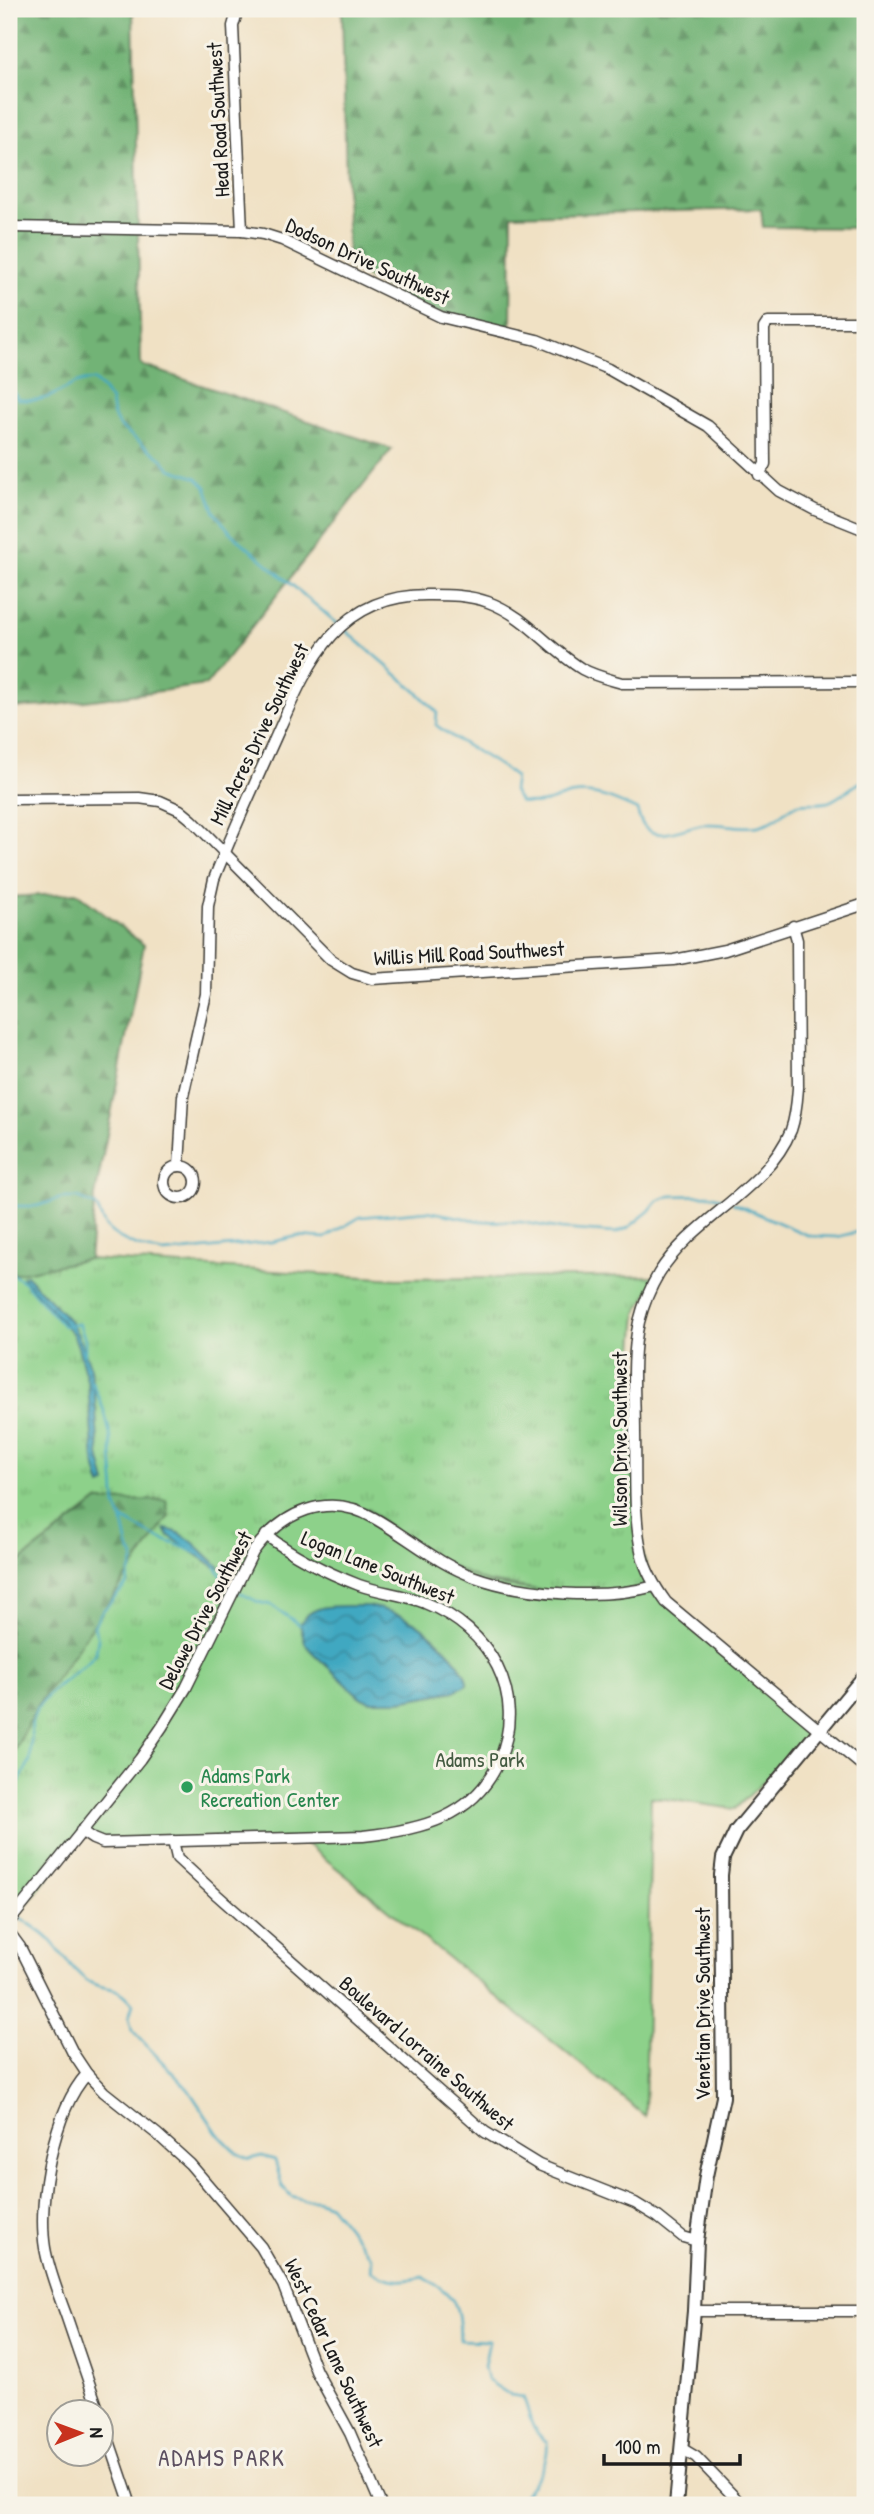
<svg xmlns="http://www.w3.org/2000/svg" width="874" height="2514" font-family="'Patrick Hand',sans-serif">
	<defs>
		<pattern id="grass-tufts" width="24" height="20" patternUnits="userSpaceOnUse" patternTransform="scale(1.75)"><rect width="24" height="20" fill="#8dd18a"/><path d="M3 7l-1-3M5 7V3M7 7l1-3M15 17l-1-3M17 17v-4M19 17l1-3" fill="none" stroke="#79b376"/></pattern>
		<pattern id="forest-firs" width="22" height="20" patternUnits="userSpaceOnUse" patternTransform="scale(1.75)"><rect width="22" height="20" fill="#72b376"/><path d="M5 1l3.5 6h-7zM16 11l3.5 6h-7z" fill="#5d9160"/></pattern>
		<pattern id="water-waves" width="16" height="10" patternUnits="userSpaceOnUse" patternTransform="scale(1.75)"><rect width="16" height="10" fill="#41a8c1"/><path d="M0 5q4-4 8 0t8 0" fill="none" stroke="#36889c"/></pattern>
	</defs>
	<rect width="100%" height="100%" fill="#f7f3e8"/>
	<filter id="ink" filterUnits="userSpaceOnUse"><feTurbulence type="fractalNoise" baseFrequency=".0143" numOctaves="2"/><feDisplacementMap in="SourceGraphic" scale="14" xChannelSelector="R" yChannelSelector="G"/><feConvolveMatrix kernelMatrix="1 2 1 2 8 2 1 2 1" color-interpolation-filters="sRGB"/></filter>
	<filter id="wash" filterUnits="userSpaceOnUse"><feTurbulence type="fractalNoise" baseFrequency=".00686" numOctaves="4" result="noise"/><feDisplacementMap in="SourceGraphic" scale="28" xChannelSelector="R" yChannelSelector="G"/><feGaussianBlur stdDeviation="1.57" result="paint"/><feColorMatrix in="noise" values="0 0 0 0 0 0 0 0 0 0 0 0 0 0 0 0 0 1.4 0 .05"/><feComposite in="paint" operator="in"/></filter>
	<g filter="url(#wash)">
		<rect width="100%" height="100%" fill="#f0e1c4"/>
		<!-- grass -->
		<polygon fill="url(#grass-tufts)" stroke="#547653" stroke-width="2" points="89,1259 397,1279 658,1276 637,1313 633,1361 642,1552 654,1591 557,1593 258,1544 137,1766 14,1920 9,1907 9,1762 38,1705 98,1501 9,1570 9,1275"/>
		<!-- forest -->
		<g fill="url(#forest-firs)" stroke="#476849" stroke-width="2">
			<polygon points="9,9 133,9 141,365 392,449 206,685 47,706 9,708"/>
			<polygon points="342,9 865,9 865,228 763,227 761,209 512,215 511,329 427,310 348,268"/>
			<polygon points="77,893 144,945 95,1196 89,1259 9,1275 9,897"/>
			<polygon points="166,1500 169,1516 38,1705 9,1762 9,1570 98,1501"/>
		</g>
		<!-- green -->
		<polygon fill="#8dd18a" stroke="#547653" stroke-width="2" points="343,1507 368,1509 420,1553 491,1584 557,1593 654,1591 815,1733 735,1809 651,1797 645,2116 303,1841 109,1842 82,1834 137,1766 258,1543 295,1511"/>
		<!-- water -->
		<g fill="url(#water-waves)" stroke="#2e626e" stroke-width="2">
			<polygon points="26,1275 68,1319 77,1333 89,1363 95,1398 99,1455 106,1484 101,1486 94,1461 88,1384 78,1347 73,1334 22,1277"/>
			<path d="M165,1529C191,1533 202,1554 220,1567H215L168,1535Z"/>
			<path d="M368,1606C383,1609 397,1613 410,1620C426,1628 468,1666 467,1684L455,1691L400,1701H370L360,1697L312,1652L305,1643L300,1625C311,1600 346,1607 368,1606Z"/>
		</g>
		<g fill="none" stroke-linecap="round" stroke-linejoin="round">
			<!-- stream -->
			<g stroke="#41a8c1" stroke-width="2.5">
				<path d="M9,385L18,399C57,406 63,380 93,380L103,389L111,401L113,414L119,426L162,459L171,469L197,478L206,487L215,513L232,534L339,625"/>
				<path d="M344,629L418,693L437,712L436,725C461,745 490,757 515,777L513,791L520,802C547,807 551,798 574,794C597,791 617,801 637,810C639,818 642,828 651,832C667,838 688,826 704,824C722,823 742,829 758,826C774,823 783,811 796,805C807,801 817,805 828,802C838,799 853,785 865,780"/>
				<polyline points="733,1203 810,1236 837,1237 865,1230"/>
				<path d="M9,1206H37L62,1198H78L96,1206C99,1212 102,1221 106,1227C118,1241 146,1250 164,1253L272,1242L298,1236L325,1238L360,1217L427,1211L480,1221L521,1222L561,1229L615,1233L628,1228L649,1211L657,1201L670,1196L710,1195L727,1200"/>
				<polyline points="9,1272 24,1282 63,1326 79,1324 85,1339 85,1353"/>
				<path d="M122,1519C135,1524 145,1533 158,1538C173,1543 187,1548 201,1555"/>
				<polyline points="215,1565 224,1580 232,1587"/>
				<polyline points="237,1591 258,1602 271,1605 300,1625"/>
				<polyline points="9,1813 11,1797 30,1761 32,1721 37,1708 55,1688 87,1663 96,1653 98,1639 94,1626 100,1614 127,1584 134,1558 128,1546 122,1519 116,1507 111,1439 105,1413 92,1382"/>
				<path d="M18,1916C29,1924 40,1930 49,1939C62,1953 71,1969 86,1980C104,1993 116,1981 133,2004L129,2017L132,2030L188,2089L218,2134L237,2153L249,2159L262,2156L275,2160L282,2186L291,2196L304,2200H317L330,2205L372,2258L371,2271C389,2282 403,2282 423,2277C456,2296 459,2303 460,2340L489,2341L484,2367L487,2380L510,2395L523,2397C532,2417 527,2427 547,2442C550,2468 530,2483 518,2505"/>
			</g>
		</g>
	</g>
	<g filter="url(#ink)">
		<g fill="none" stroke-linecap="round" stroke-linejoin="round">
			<!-- minor casing -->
			<g stroke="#3c3a35" stroke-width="13">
				<g id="minor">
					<polyline points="238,9 233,26 242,231"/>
					<polyline points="9,227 242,231 263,234 282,240 441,317 537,340 608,369 708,426 779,491 815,510 865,530"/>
					<polyline points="759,475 765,464 764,328 768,322 865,322"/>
					<polyline points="9,799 139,798 160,801 180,810 192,820 331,960 352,973 372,979 674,960 725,950 865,904"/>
					<path d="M793,926L797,940L798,1088C797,1102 796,1116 791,1130C767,1190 693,1218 659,1273C650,1288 643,1306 639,1322C631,1358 635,1397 635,1433C636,1474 633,1515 642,1555C646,1572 656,1588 666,1602L865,1768"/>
					<path d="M179,1166L183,1096L206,994L208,906L214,879C231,836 250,794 269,752C304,676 329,593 430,595C449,595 469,595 488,602C526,616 548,648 582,669C595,676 608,679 622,683L865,682"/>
					<circle cx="180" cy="1182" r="16"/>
					<path d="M81,1831L93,1839L103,1843L363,1836C420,1830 474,1818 499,1761C528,1694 490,1629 425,1603C404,1594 381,1593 359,1585C325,1572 295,1557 266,1535"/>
					<polyline points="173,1841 177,1858 217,1895 485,2132 539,2165 635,2203 658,2217 683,2237 697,2241"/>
					<path d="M9,1922L140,1759L162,1727L186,1688L253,1552C282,1512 327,1491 374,1518C408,1537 437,1564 475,1577C525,1595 604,1600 655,1586"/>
					<polyline points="9,1932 20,1947 73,2053 87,2074 104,2092 157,2134 190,2164 261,2247 283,2285 316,2371 350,2433 381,2505"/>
					<path d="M87,2074C54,2110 37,2200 45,2248C49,2271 58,2293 66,2315C77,2348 88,2380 99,2412"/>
					<polyline points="694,2311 865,2311"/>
					<polyline points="102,2420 131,2505"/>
					<polyline points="681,2448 696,2457 742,2505"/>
				</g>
			</g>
			<!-- tertiary casing -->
			<g stroke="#3c3a35" stroke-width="16">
				<polyline id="tertiary" points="676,2505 694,2311 697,2241 706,2176 723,2097 721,1875 723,1858 736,1831 865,1675"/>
			</g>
			<!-- minor -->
			<use href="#minor" stroke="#fff" stroke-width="10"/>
			<!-- tertiary -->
			<use href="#tertiary" stroke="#fff" stroke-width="12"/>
		</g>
	</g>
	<!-- markers -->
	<circle fill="#2e9e5b" stroke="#f7f3e8" stroke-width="2.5" cx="187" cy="1787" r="7"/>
	<g text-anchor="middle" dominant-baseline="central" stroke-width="6" stroke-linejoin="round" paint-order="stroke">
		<!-- street labels -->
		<g font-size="21" fill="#1c1c1c" stroke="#f7f3e8">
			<text transform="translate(218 120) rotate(-93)">Head Road Southwest</text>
			<text transform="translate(368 261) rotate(25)">Dodson Drive Southwest</text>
			<text transform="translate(259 734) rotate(-64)">Mill Acres Drive Southwest</text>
			<text transform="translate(469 953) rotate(-3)">Willis Mill Road Southwest</text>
			<text transform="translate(619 1439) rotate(-90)">Wilson Drive Southwest</text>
			<text transform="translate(378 1567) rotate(22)">Logan Lane Southwest</text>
			<text transform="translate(205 1610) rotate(-62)">Delowe Drive Southwest</text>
			<text transform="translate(702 2004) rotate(-90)">Venetian Drive Southwest</text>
			<text transform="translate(427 2053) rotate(41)">Boulevard Lorraine Southwest</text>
			<text transform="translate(334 2353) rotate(65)">West Cedar Lane Southwest</text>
		</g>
		<!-- park labels -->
		<g font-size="21" fill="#445b42" stroke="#f7f3e8">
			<text x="480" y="1759">Adams Park</text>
		</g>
		<!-- leisure labels -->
		<g font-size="21" fill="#27864d" stroke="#f7f3e8" text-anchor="start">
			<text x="201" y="1775">Adams Park<tspan x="201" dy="24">Recreation Center</tspan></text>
		</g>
		<!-- neighbourhood labels -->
		<g font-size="23" letter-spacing="2" fill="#5d5060" stroke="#f7f3e8">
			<text x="222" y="2457">ADAMS PARK</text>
		</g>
	</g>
	<!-- margin -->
	<rect width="874" height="2514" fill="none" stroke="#f7f3e8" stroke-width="35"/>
	<!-- north arrow -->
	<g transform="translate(80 2433) rotate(89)"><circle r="33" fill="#f7f3e8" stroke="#9f9d96" stroke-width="2"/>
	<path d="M0-5L12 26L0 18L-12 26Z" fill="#c8321e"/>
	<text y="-10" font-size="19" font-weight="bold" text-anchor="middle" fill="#1c1c1c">N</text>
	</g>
	<!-- scale -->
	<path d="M604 2454v10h136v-10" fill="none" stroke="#1c1c1c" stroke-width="3.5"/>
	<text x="615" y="2454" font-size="21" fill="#1c1c1c" stroke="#f7f3e8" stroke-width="5" paint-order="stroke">100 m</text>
</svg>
